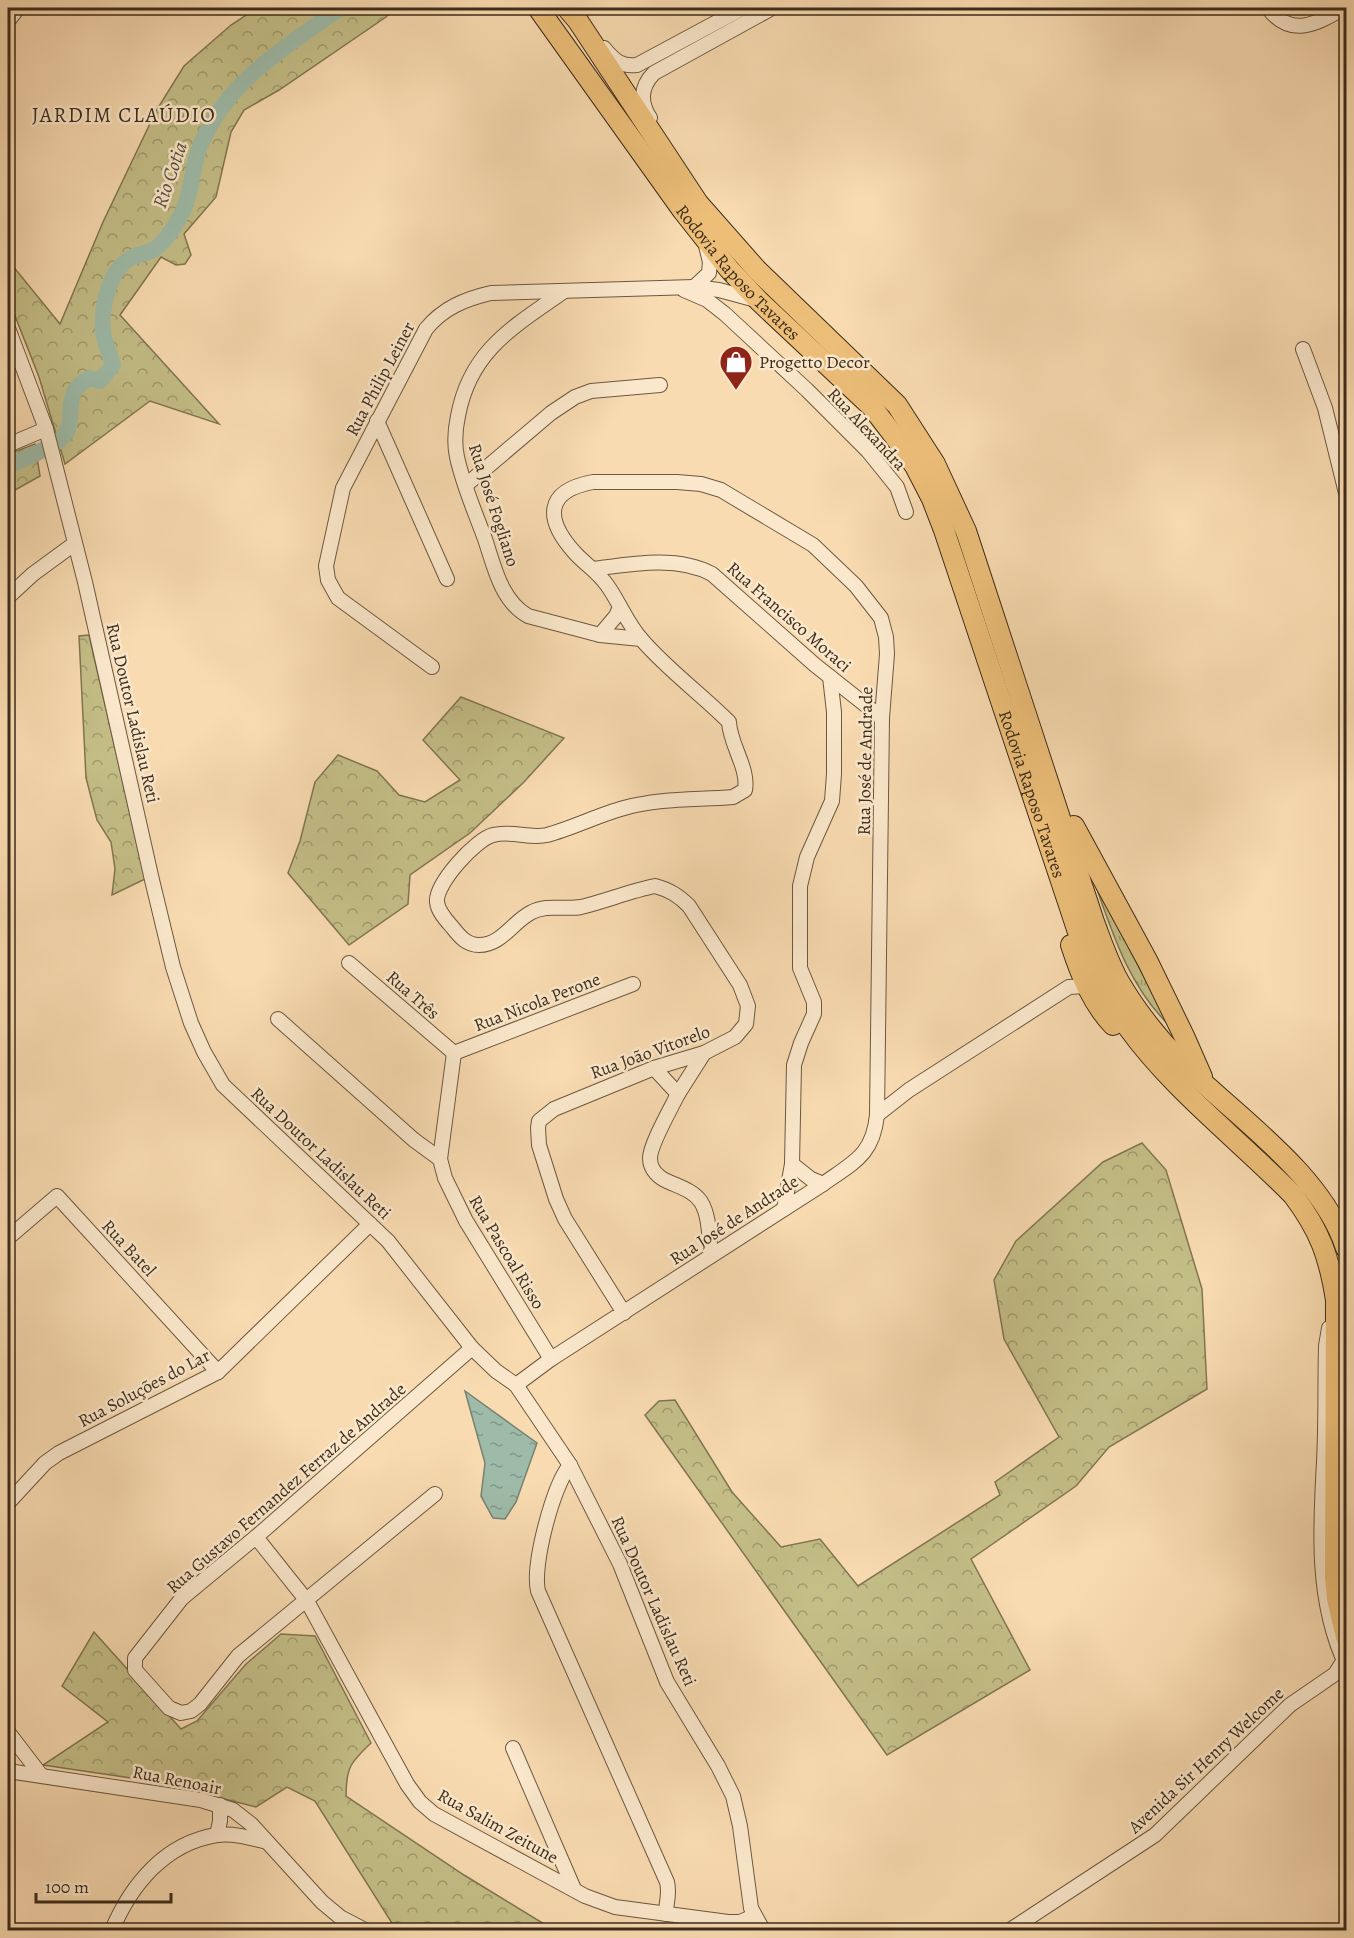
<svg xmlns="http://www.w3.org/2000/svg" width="1354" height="1938" font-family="Alegreya,serif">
	<defs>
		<pattern id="grass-tufts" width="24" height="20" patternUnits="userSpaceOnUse" patternTransform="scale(1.5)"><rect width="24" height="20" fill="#c4be87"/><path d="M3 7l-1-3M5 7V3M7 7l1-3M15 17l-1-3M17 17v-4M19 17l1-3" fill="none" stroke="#a09b6e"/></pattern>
		<pattern id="forest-crowns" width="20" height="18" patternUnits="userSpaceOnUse" patternTransform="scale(1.5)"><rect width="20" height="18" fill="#c4be87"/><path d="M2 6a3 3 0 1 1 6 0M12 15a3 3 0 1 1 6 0" fill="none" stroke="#a09b6e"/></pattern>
		<pattern id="water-ripples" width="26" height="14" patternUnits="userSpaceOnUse" patternTransform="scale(1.5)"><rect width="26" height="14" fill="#9ebba9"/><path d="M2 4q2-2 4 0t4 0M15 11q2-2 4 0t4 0" fill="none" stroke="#829889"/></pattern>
	</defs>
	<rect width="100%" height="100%" fill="#f9dbb1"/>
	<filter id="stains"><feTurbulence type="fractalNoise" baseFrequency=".00333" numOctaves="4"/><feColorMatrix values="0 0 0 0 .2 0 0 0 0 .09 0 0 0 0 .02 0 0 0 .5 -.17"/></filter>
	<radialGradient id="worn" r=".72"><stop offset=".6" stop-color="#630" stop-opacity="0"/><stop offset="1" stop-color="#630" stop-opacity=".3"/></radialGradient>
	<!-- grass -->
	<path fill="url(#grass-tufts)" stroke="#807651" stroke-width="1.5" d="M1087,861L1131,952L1169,1025C1124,982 1108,918 1087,861Z"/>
	<!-- forest -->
	<g fill="url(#forest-crowns)" stroke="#807651" stroke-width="1.5">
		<polygon points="257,8 395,8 386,17 279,90 244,110 231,132 216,197 184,234 191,255 185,264 176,265 161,257 120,315 219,424 150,401 65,464 39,377 8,298 8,260 60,324 103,222 156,111 184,66 231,25"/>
		<polygon points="35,444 40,476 8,494 8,454"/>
		<polygon points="89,635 145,879 112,895 115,869 111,842 97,820 86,778 79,636"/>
		<polygon points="461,697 564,738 524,782 470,833 410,875 408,904 349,945 288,873 300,841 315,782 338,755 377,771 399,795 425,802 460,780 423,740"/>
		<polygon points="1142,1143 1166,1170 1202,1289 1207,1389 1109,1447 1076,1486 971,1559 1030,1670 887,1755 645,1415 659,1401 675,1400 732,1492 781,1547 820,1539 858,1586 1000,1495 995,1482 1059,1437 1004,1339 994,1280 1016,1241 1103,1162"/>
		<path d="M94,1632L181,1729L197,1721L246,1664L281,1634L315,1636L371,1743C351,1762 346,1767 346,1796L464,1875L554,1930H399L395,1928L315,1801L287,1787L256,1807L158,1782L43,1765L108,1722L62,1686Z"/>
	</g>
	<!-- water -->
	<polygon fill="url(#water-ripples)" stroke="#778270" stroke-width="1.5" points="465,1391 537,1443 516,1502 505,1519 493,1518 481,1496 485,1463"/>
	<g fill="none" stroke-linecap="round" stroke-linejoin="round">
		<!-- river -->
		<path stroke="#9ebba9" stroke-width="16" d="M8,466C21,460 53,447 62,438C80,421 58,392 90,378L100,381L113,365C110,355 103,340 103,330C101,307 109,270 131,258C138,254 146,254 153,250C165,243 174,227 181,215C192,196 191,170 199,149C225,82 279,53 334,12L343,8"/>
		<!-- minor casing -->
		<g stroke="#6c5840" stroke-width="16">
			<g id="minor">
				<path d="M1268,8C1291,39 1318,23 1344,8"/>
				<polyline points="8,21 18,8"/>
				<path d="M604,48C614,60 621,67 637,65L743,8"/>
				<path d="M650,118C640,103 640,87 654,73L772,8"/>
				<polyline points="694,287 709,273 710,262 705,242"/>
				<polyline points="684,290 707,300 725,314 807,390 868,451 897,487 906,512"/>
				<path d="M563,292C513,327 470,351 458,416C455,430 454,443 457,457C463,485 475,512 485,539C494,566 501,601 528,616L600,635"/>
				<polyline points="8,328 46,429 85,582 152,880 173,967 191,1023 204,1052 223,1085 388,1241 472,1348 496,1371 516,1385 570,1465 620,1564 667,1682 718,1766 733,1796 740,1826 751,1908 763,1930"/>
				<polyline points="1303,349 1325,408 1346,493"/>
				<polyline points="377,421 447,579"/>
				<polyline points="8,445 46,429"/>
				<polyline points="466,485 551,413 575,397 591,391 660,385"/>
				<path d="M593,569C631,564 677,555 712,574L815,665L882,718"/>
				<polyline points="8,597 33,574 74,544"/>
				<polyline points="620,607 616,616 600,635 641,639"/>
				<path d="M432,667L338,598L328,580L326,566L343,488L426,329C443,308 465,299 491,293L694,287L719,290L756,300"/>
				<polyline points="349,963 454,1053"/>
				<polyline points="278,1019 414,1140 440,1159 445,1178 466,1221 551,1359"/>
				<polyline points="454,1053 633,984"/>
				<polyline points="654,1068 678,1094 704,1053"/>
				<path d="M678,1094C671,1108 650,1145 650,1158C650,1170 659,1178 669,1182C680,1187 694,1191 701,1202C710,1216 709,1240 711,1256"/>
				<polyline points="877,1115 909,1090 1069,987 1087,986"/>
				<polyline points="440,1159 454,1053"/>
				<polyline points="792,1164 794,1065 801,1043 814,1014 814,1002 800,968 800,886 807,857 832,801 834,774 834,712 830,677"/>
				<polyline points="784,1209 792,1164 811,1179 823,1184"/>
				<polyline points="8,1238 57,1196 218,1372"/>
				<path d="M1329,1328L1326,1346C1325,1385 1326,1423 1324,1462C1320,1530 1316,1602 1346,1665"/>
				<path d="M516,1385L551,1359L823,1184C854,1162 873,1155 877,1115L882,718L887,654L886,637L881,618L856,586L813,545L721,490L701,484L677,482H593C544,491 545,520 575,553C585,564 598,572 607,585C620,603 627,624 642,640C668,670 701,694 729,722C730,745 749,768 745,790L733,797C697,800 659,798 624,808C598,815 573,828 547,835C529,839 511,830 493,835C476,839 435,884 437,902C438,912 447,921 453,928C460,937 467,945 479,945C502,945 513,921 532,912C547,904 564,910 581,907C606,901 630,891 655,886C670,890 679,896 689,906L740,985L748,1006L746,1024L735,1037L704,1053L654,1068L554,1109L539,1121L538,1128L539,1145L556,1199L565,1219L624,1313"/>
				<path d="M570,1465C553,1486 532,1565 538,1591L667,1882C670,1894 666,1902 666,1914"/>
				<polyline points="435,1494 238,1656 200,1704 191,1711 181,1713 169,1708 135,1670 135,1658 182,1598 256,1537 472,1348"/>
				<polyline points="8,1503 45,1463 59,1453 218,1372 370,1224"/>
				<polyline points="256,1537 307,1601 407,1784 420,1802 434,1814 585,1896 615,1907 728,1922 740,1922 754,1916"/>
				<polyline points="8,1732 41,1775"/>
				<polyline points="513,1748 574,1889"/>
				<polyline points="8,1771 201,1800 233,1810 251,1824 322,1902 340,1917 365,1930"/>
				<polyline points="217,1835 220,1821 220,1805"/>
				<path d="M112,1930C131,1885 165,1843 217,1835C234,1833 251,1838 267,1842"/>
				<polyline points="1010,1930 1155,1835 1290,1705 1335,1674 1344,1660"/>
			</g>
		</g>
		<!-- highway casing -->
		<g stroke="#3d2d1b" stroke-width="22">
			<g id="highway">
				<path id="s1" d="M538,8L683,211L729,269L759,301L872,407L895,437L915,466L932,499L944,530L1080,938C1093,968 1107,999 1127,1026C1173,1090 1238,1139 1293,1195C1320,1231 1329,1256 1336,1300L1335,1577L1337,1599L1346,1637"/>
				<path d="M567,8L578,21L698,203L757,270L897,405L935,464L966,531L1094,922C1102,943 1109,965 1121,985C1137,1012 1158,1038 1180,1061C1235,1116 1322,1173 1346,1248"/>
				<polyline points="1074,826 1148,962 1184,1036 1202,1077"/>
				<path d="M1071,945C1080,973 1092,1003 1113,1025"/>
			</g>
		</g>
		<!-- minor -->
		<use href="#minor" stroke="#fbe8cc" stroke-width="14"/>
		<!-- highway -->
		<use href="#highway" stroke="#ecbe78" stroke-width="20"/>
	</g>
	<!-- icons -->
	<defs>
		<g id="shop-pin" transform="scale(1.725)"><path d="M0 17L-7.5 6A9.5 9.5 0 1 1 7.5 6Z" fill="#8f2418" stroke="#fbe8cc"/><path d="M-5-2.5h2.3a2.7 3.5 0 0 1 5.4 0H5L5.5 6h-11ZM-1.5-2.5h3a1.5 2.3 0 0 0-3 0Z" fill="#fff"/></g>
	</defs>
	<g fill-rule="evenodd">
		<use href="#shop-pin" x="736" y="362"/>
	</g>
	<g text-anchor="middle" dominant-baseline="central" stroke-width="5" stroke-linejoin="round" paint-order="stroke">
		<!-- street labels -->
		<g font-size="18" fill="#3d2d1b" stroke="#fbe8cc">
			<text stroke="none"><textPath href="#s1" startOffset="332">Rodovia Raposo Tavares</textPath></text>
			<text transform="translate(380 379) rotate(-62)">Rua Philip Leiner</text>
			<text transform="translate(867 429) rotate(47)">Rua Alexandra</text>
			<text transform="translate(494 505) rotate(72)">Rua José Fogliano</text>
			<text transform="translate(789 617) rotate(41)">Rua Francisco Moraci</text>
			<text transform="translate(133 713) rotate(77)">Rua Doutor Ladislau Reti</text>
			<text transform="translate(865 761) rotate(-89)">Rua José de Andrade</text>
			<text stroke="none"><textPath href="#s1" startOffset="944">Rodovia Raposo Tavares</textPath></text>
			<text transform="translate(413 995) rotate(41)">Rua Três</text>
			<text transform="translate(537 1002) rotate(-21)">Rua Nicola Perone</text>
			<text transform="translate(650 1052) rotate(-20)">Rua João Vitorelo</text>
			<text transform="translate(321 1153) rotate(43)">Rua Doutor Ladislau Reti</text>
			<text transform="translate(734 1220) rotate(-33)">Rua José de Andrade</text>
			<text transform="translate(129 1248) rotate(47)">Rua Batel</text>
			<text transform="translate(507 1252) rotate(59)">Rua Pascoal Risso</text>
			<text transform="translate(144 1388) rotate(-28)">Rua Soluções do Lar</text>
			<text transform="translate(286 1488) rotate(-41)">Rua Gustavo Fernandez Ferraz de Andrade</text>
			<text transform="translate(654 1601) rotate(66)">Rua Doutor Ladislau Reti</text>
			<text transform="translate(1206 1760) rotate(-43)">Avenida Sir Henry Welcome</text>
			<text transform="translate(177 1780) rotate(11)">Rua Renoair</text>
			<text transform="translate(498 1826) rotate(29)">Rua Salim Zeitune</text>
		</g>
		<!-- poi labels -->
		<g font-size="18" fill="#3d2d1b" stroke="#fbe8cc" text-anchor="start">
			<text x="759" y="362">Progetto Decor</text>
		</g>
		<!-- water labels -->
		<g font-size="20" font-style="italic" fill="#55503e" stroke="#fbe8cc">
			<text transform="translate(170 175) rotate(-71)">Rio Cotia</text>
		</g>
		<!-- quarter labels -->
		<g font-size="21" letter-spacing="1.5" fill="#3d2d1b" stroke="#fbe8cc">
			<text x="124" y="115">JARDIM CLAÚDIO</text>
		</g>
	</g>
	<!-- margin -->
	<rect width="1354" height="1938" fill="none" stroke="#f9dbb1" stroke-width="30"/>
	<rect x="9" y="9" width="1336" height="1920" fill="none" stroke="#3d2d1b" stroke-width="3"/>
	<rect x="15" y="15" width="1324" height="1908" fill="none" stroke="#3d2d1b" stroke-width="1.5"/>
	<!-- scale -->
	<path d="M36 1893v9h135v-9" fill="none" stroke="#3d2d1b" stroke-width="3"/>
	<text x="45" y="1893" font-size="18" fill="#3d2d1b" stroke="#fbe8cc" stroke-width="4.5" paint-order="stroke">100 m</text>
	<rect width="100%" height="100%" filter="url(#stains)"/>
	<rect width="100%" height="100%" fill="url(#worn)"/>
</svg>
